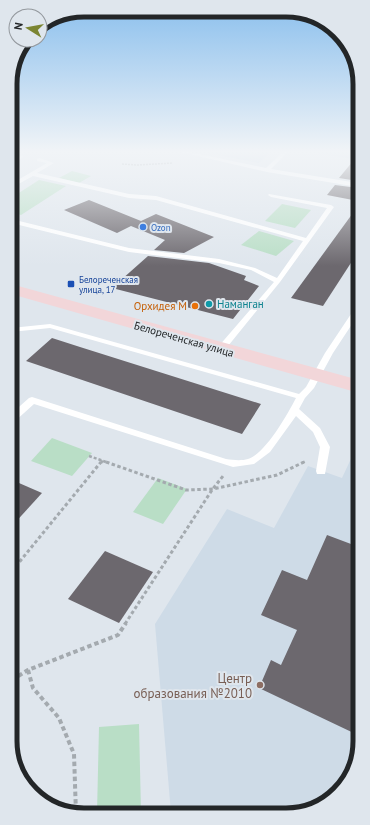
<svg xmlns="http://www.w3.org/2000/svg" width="370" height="825" font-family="'PT Sans',sans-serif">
	<rect width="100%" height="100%" fill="#dfe6ed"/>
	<!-- built -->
	<g fill="#cedbe7">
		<polygon points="198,151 272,151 259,163"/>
		<polygon points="306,151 358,151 358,160"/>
		<polygon points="356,448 359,448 360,746 342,790 305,812 171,813 155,624 227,509 274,528 308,466 342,478"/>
	</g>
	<!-- green -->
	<g fill="#b9dec6">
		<polygon points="72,171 91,176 79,183 59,178"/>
		<polygon points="39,180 66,186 21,215 11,212 11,198"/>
		<polygon points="282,204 311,210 295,228 265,221"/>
		<polygon points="259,231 294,241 276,256 241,245"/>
		<polygon points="52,438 92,453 72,476 31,461"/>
		<polygon points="158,478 187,489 163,524 133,512"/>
		<polygon points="139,724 141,813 97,813 99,727"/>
	</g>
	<!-- building -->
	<g fill="#6c686e">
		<polygon points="358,155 358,181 339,178"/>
		<polygon points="335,185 358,188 358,201 327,195"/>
		<polygon points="89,200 141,221 156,214 214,237 184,253 154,250 165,240 131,226 117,233 64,210"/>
		<polygon points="358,206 358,252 323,306 291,298"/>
		<polygon points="148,256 209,263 246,276 244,280 259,286 233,319 112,288"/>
		<polygon points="52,338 80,347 261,404 242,434 26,361"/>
		<polygon points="12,480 42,493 12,526"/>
		<polygon points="327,535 359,547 360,736 259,688 271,660 281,665 297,630 261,615 282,570 307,580"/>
		<polygon points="105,551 153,572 119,623 68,599"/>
	</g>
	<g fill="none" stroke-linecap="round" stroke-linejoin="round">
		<!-- path-far3 -->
		<polyline stroke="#a4aaaf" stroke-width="1.5" stroke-dasharray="2 1" stroke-linecap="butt" points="122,164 137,165 173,163"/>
		<!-- path-far2 -->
		<g stroke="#a4aaaf" stroke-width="2.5" stroke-dasharray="3 2" stroke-linecap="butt">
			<polyline points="89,456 109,463"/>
			<polyline points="101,463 103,460"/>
			<polyline points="302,463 306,461"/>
		</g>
		<!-- path-far1 -->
		<g stroke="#a4aaaf" stroke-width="3" stroke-dasharray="3.5 2.5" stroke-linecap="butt">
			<polyline points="106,462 186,490 213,489 277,475 304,462"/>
			<polyline points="12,571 101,462"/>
			<polyline points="125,624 212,490 223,476"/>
		</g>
		<!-- path -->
		<g stroke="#a4aaaf" stroke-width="4" stroke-dasharray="4.5 3" stroke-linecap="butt">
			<polyline points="28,670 33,688 59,718 74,754 76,814"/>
			<polyline points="12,680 28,670 118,635 126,623"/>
		</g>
		<!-- lane -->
		<g fill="#fff" fill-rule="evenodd">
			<polygon points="176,151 185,151 266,168 284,151 289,151 271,169 358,183 358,187 267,172"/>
			<polygon points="10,154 22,156 23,157 20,159 10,157"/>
			<polygon points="39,158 54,163 37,173 129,194 156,196 306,238 327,208 271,197 268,195 269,194 331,205 334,207 280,282 224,351 221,351 217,349 218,347 274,282 251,270 219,263 129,252 11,223 11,219 129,248 219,259 255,268 277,278 303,241 156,200 129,198 33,176 11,188 11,184 47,163 37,161 37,159"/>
			<path d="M355,308H358V315L333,353L314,388L305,398L299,409L320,428L330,447L325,474H317L316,471L320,447L313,432L296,416L270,452L254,464L233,467L34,404L14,422L11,423V414L29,398L32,397L226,459C233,460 241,461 248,459C266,453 287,415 296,398L50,328L11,332V328L50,324L299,394L306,387L325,353Z"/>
		</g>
		<!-- secondary -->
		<polygon fill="#f2d6d9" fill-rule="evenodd" points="11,284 359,380 359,393 11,294"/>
	</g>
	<!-- sky -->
	<linearGradient id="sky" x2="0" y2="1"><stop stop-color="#8abfed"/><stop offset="0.57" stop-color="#f1f4f7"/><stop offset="1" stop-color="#f1f4f7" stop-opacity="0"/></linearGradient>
	<rect width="370" height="266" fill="url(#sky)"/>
	<!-- markers -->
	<circle fill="#3f7fe0" stroke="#dfe6ed" stroke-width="1.5" cx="143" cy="227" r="4"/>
	<rect fill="#1a4fb4" stroke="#dfe6ed" stroke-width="1.5" x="67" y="280" width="8" height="8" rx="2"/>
	<circle fill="#0f9aa8" stroke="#dfe6ed" stroke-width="1.5" cx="209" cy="304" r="4"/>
	<circle fill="#e8710a" stroke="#dfe6ed" stroke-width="1.5" cx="195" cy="306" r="4"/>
	<circle fill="#8d6e63" stroke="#dfe6ed" stroke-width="1.5" cx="260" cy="685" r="4"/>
	<g text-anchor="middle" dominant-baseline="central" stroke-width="4" stroke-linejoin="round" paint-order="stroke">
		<!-- far-shop labels -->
		<g font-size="9" fill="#366cbe" stroke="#dfe6ed" text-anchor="start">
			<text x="151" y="227">Ozon</text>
		</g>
		<!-- far-transit labels -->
		<g font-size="9" fill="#164399" stroke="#dfe6ed" text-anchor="start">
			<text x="79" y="279">Белореченская<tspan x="79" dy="10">улица, 17</tspan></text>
		</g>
		<!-- culture labels -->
		<g font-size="11" fill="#0d838f" stroke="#dfe6ed" text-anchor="start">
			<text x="217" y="304">Наманган</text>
		</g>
		<!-- food labels -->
		<g font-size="11" fill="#c56008" stroke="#dfe6ed" text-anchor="end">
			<text x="187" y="306">Орхидея М</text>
		</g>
		<!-- street labels -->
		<g font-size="11" fill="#232628" stroke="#dfe6ed">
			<text transform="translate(184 339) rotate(16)">Белореченская улица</text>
		</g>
		<!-- near-education labels -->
		<g font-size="13" fill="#785e54" stroke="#dfe6ed" text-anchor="end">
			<text x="252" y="678">Центр<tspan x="252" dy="15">образования №2010</tspan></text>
		</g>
	</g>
	<!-- crop -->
	<path d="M0 0H370V825H0ZM84 17H286A67 67 0 0 1 353 84V741A67 67 0 0 1 286 808H84A67 67 0 0 1 17 741V84A67 67 0 0 1 84 17Z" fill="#dfe6ed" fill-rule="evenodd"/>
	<path fill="none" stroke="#232628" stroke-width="5" d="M84 17H286A67 67 0 0 1 353 84V741A67 67 0 0 1 286 808H84A67 67 0 0 1 17 741V84A67 67 0 0 1 84 17Z"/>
	<!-- north arrow -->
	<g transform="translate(28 28) rotate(281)"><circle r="19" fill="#dfe6ed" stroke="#94999e"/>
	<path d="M0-3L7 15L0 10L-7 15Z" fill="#7b8532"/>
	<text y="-6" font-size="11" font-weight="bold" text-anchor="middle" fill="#232628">N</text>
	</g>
</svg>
